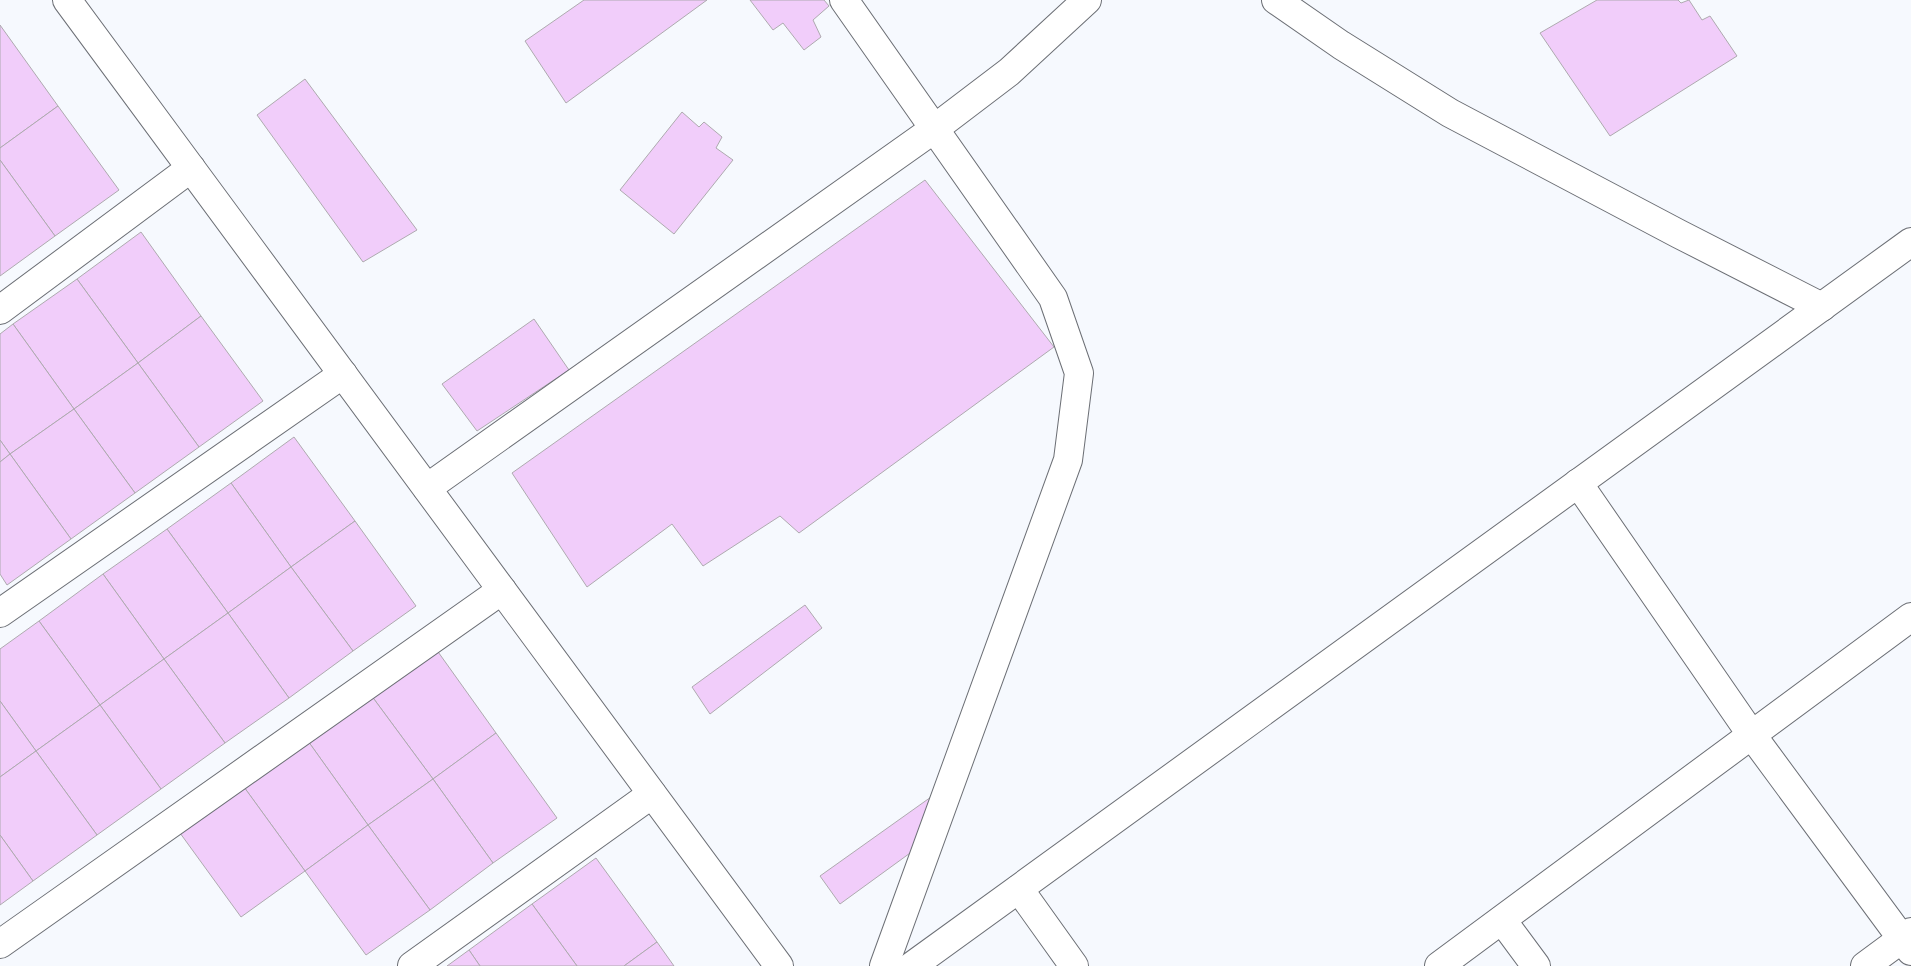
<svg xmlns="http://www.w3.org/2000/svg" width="1911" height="966" font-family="'PT Sans Narrow',sans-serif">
	<rect width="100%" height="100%" fill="#f6f9fe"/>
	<!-- building -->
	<g fill="#f1cdfa" stroke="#aeaaaf">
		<polygon points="584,0 707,0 566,103 525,41"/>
		<polygon points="750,0 824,0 829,6 813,20 821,37 804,50 783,23 773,30"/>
		<polygon points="1597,0 1678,0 1681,3 1689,0 1702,20 1710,16 1737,56 1610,136 1540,33"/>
		<polygon points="0,25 58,106 0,148"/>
		<polygon points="305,79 417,230 363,262 257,115"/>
		<polygon points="58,106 119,190 55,236 0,160 0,148"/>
		<polygon points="682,112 699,127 704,122 722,137 716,148 733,160 674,234 620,190"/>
		<polygon points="0,160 55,236 0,276"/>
		<polygon points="925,180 1054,347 799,533 780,516 703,566 672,524 587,587 512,473"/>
		<polygon points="141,232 201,316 138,363 77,279"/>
		<polygon points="77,279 138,363 74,409 13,324"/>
		<polygon points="201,316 263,401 199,447 138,363"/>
		<polygon points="534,319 569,370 477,431 442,384"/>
		<polygon points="13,324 74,409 10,454 0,440 0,334"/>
		<polygon points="138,363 199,447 135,493 74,409"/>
		<polygon points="74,409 135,493 71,539 10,454"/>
		<polygon points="294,437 355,521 291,567 231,483"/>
		<polygon points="0,440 10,454 0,462"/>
		<polygon points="10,454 71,539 7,585 0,574 0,462"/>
		<polygon points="231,483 291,567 228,613 167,529"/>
		<polygon points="355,521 416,606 353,651 291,567"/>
		<polygon points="167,529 228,613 164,659 103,574"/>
		<polygon points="291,567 353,651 289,698 228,613"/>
		<polygon points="103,574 164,659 100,705 39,621"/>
		<polygon points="805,605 822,628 710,714 692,687"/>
		<polygon points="228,613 289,698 225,743 164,659"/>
		<polygon points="39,621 100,705 36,751 0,701 0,649"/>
		<polygon points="436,649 496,733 433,779 371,695"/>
		<polygon points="164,659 225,743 161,789 100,705"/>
		<polygon points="371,695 433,779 368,825 308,741"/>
		<polygon points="0,701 36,751 0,777"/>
		<polygon points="100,705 161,789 97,835 36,751"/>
		<polygon points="496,733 557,818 493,863 433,779"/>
		<polygon points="308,741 368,825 305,871 244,787"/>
		<polygon points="36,751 97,835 33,881 0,835 0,777"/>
		<polygon points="433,779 493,863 430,910 368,825"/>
		<polygon points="244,787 305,871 241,917 180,833"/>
		<polygon points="931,797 950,824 840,904 820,876"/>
		<polygon points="368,825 430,910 366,955 305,871"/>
		<polygon points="0,835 33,881 0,905"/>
		<polygon points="596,858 657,942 624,966 577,966 532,904"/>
		<polygon points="532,904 577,966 480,966 469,950"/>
		<polygon points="657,942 674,966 624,966"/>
		<polygon points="469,950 480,966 447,966"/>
	</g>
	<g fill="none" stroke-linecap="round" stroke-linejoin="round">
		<!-- street casing -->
		<g stroke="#6c6f75" stroke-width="30">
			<g id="street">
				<polyline points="844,0 1053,298 1079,373 1068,460 884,966"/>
				<polyline points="1276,0 1341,45 1450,113 1679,234 1822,307"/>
				<polyline points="0,310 191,168"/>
				<polyline points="1578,483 1751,734 1911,951"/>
				<polyline points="427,488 934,129 1009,72 1087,0"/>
				<polyline points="0,613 343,374"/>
				<polyline points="1019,889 1074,966"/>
				<polyline points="1502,920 1536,966"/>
				<polyline points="0,944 502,590"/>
				<polyline points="412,966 652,794"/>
				<polyline points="1439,966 1911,617"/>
				<polyline points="1865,966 1911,932"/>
			</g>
		</g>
		<!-- secondary casing -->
		<g stroke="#6c6f75" stroke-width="30">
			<g id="secondary">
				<polyline points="67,0 779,966"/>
				<polyline points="912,966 1911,242"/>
			</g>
		</g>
		<!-- street -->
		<use href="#street" stroke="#fff" stroke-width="28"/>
		<!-- secondary -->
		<use href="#secondary" stroke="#fff" stroke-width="28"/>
	</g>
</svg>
